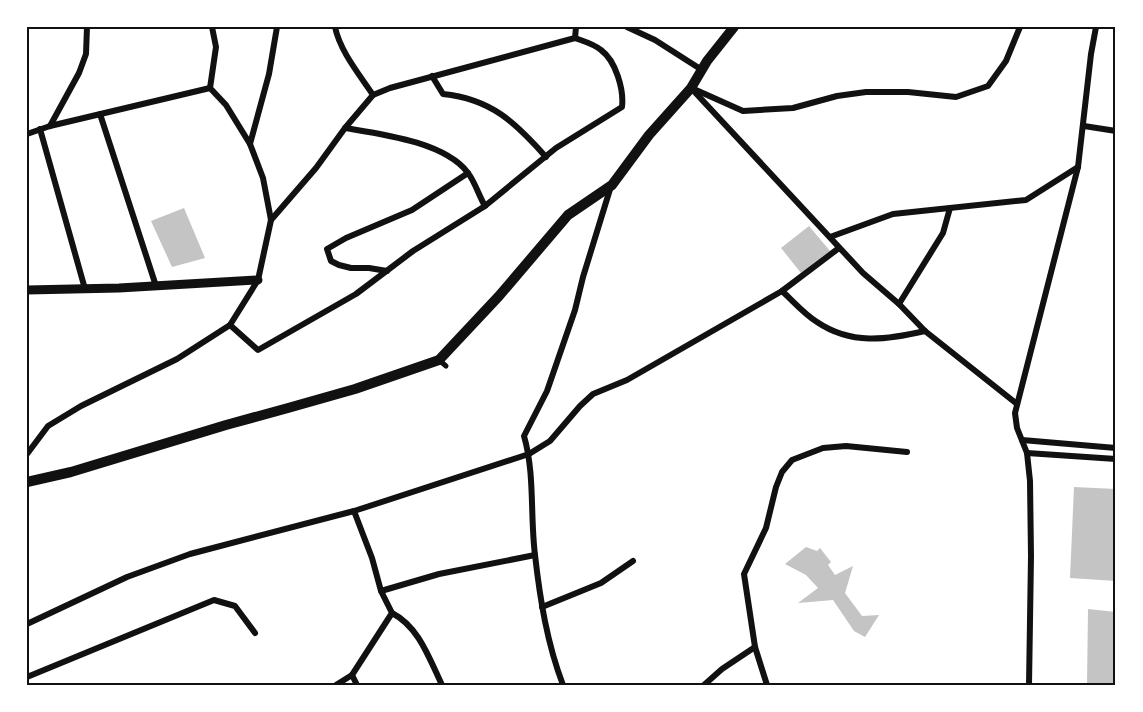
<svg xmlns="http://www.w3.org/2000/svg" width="1143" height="712" font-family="Signika,sans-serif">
	<rect width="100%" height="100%" fill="#fff"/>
	<!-- building -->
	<g fill="#c4c4c4">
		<polygon points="184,208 205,258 172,267 151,221"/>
		<polygon points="809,226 830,251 801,273 781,248"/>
		<polygon points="1074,487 1116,489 1116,581 1070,578"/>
		<polygon points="806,547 817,551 820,548 831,562 828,565 835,575 853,566 845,593 862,616 879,615 865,637 854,631 833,600 798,603 818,588 806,575 785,564"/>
		<polygon points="1088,609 1116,612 1116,685 1087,685"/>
	</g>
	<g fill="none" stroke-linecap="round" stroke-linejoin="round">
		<!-- pedestrian -->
		<polyline stroke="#111" stroke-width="5" points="439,360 446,366"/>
		<!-- minor -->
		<g stroke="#111" stroke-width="6">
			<polyline points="212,27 216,47 210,88 226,105 250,144"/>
			<path d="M335,27C340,51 359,74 373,95L390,88L575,38L576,27"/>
			<polyline points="627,27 655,40 702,70"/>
			<path d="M432,76L443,94C491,99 515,122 546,157"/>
			<polyline points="691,88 863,273 899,304 925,331 1017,404"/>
			<polyline points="696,90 743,111 793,108 837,96 866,92 908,92 956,97 988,86 1006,61 1020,27"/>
			<polyline points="100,114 156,286"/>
			<polyline points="50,126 79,73 86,54 87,27"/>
			<polyline points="1084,126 1116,131"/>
			<path d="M345,128C381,134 445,142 468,173C475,182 479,196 485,206"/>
			<polyline points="40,129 85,289"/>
			<polyline points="27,134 50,126 210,88"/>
			<polyline points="271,220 316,168 345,128 373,95"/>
			<polyline points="830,237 893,214 1026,200 1078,167"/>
			<polyline points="387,271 369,268 351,268 339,265 331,261 327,249 346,238 412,210 468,173"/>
			<path d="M782,291C793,301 804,314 817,322C851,345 886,340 925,331"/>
			<polyline points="899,304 943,233 950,208"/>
			<path d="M230,325L258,350L356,294L413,251L485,206L556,148L622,107C624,90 616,61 601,50C594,44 583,41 575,38"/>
			<polyline points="1022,440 1116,448"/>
			<polyline points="1027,453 1116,459"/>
			<polyline points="27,454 48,426 81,406 177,359 230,325 258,280 271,220 263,178 250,144 269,74 277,27"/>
			<polyline points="381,591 439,574 535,555"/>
			<polyline points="542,607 601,583 633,561"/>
			<path d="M392,613C419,627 429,658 442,685"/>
			<polyline points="27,624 127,577 190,554 354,511 529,454 550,441 580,406 593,394 627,380 782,291 839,248"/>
			<polyline points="352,675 357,685"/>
			<polyline points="27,677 214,600 235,606 255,633"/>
			<polyline points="336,685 352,675 392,613 381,591 372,558 354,511"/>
			<path d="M563,685C547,643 540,599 535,555C530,515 535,474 524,436L547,391L575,310L583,277L611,186"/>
			<polyline points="704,685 722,669 755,647"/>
			<polyline points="767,685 755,647 744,574 766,528 776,487 782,472 792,460 823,448 846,446 907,452"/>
			<polyline points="1029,685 1031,556 1030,481 1027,453 1017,428 1015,413 1078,167 1091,54 1096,27"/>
		</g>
		<!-- tertiary -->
		<polyline stroke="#111" stroke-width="9" points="27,290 119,288 258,280"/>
		<!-- secondary -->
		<polyline stroke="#111" stroke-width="10" points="27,482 71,472 226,425 288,408 355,389 439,360 499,296 568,215 612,185 649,135 691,88 707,61 734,27"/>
	</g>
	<!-- border -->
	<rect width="1143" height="712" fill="none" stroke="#ffffff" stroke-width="57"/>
	<rect x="28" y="28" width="1086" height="656" fill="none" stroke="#111" stroke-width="2"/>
</svg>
